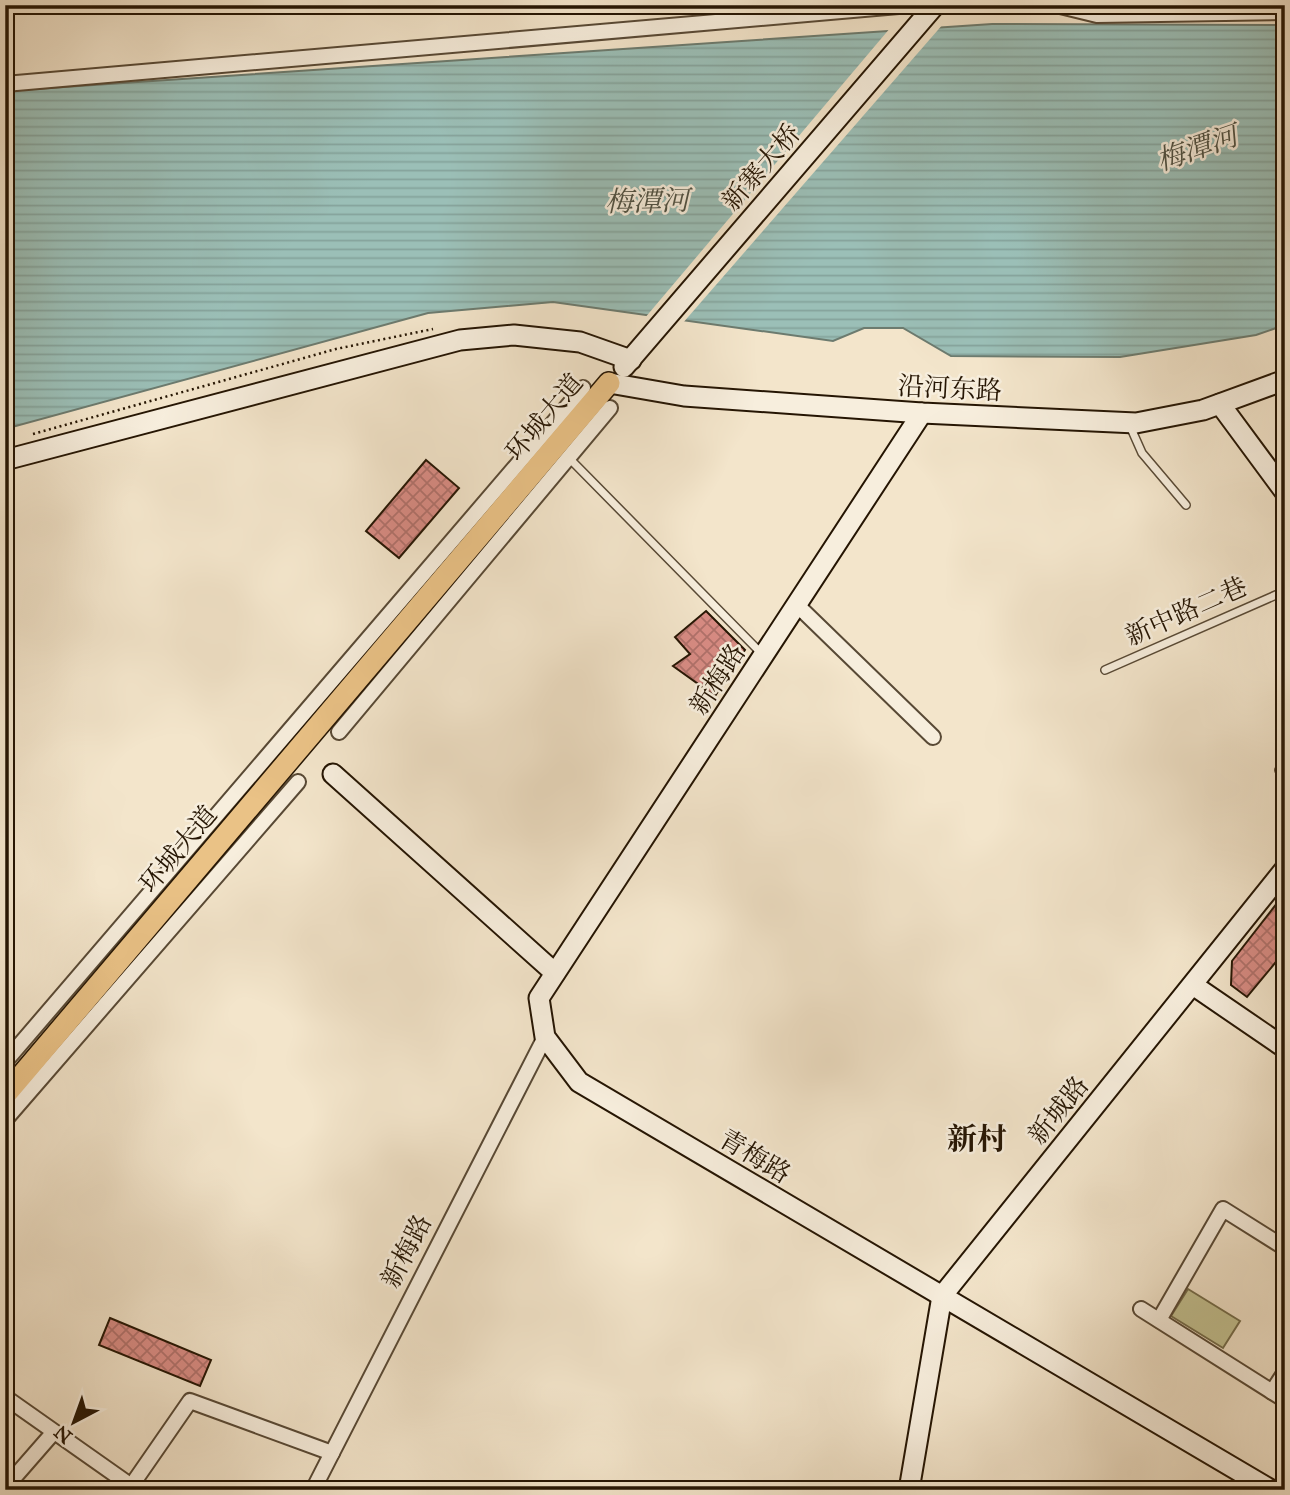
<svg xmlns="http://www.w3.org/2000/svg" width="1290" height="1495" font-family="'IM FELL Great Primer','Noto Serif SC',serif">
	<defs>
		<pattern id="water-rules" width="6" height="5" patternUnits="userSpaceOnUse" patternTransform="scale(1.75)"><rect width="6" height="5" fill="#9bbfb7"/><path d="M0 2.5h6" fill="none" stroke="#85a39c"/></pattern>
		<pattern id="building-cross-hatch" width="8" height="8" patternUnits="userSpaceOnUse" patternTransform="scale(1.75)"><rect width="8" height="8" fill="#d98c85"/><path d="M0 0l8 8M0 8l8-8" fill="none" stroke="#b0716b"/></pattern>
	</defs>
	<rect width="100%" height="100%" fill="#f3e5cb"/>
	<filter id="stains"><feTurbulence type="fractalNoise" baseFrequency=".00286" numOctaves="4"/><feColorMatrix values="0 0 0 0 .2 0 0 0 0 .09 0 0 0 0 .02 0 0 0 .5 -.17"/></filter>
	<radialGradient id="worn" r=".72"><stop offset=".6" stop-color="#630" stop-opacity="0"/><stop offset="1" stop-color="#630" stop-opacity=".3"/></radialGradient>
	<!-- green -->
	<polygon fill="#c3c292" stroke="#746c4a" stroke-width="2" points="1188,1289 1240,1321 1223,1348 1171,1316"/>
	<!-- water -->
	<polygon fill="url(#water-rules)" stroke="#6c7b6f" stroke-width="2" points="992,24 1285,25 1285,325 1256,335 1120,357 951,356 903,328 864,328 833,341 553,302 428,313 5,429 5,91"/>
	<!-- pier -->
	<polygon fill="#f3e5cb" points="944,23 682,324 644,319 891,27"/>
	<!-- building -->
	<g fill="url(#building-cross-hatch)" stroke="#251503" stroke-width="2">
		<polygon points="426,460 459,488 399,558 366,531"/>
		<polygon points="706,611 745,650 715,696 673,666 690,654 675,637"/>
		<polygon points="1285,893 1285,951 1247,997 1231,985 1232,961"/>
		<polygon points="110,1318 211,1360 200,1386 99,1345"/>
	</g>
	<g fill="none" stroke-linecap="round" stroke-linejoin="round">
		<!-- lane casing -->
		<g stroke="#584935" stroke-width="10">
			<g id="lane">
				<polyline points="1130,426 1142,453 1186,505"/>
				<polyline points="569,458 762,654"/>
				<polyline points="1105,670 1285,591"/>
				<polyline points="1279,770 1285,763"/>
			</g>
		</g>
		<!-- street casing -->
		<g stroke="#584935" stroke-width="18">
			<g id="street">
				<polyline points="1056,5 1097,15 1285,12"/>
				<polyline points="5,84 910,5"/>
				<polyline points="797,605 933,737"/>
				<polyline points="339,732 610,408"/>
				<polyline points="5,1062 583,388"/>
				<polyline points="5,1120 298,782"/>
				<polyline points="1141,1309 1285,1400"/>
				<polyline points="1159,1320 1223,1209 1285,1248"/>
				<polyline points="1272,1392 1285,1372"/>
				<polyline points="5,1397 137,1490"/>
				<polyline points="136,1479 190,1401 332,1453"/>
				<polyline points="5,1488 53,1433"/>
				<polyline points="313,1490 545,1037"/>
			</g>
		</g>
		<!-- secondary casing -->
		<g stroke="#251503" stroke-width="23">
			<g id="secondary">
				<polyline points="624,367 935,5"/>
				<polyline points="609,383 684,396 922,413 1136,423 1203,410 1285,380"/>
				<polyline points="1220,404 1285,492"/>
				<polyline points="922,413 539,998 545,1037 579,1082 1271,1490"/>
				<polyline points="5,460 460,340 514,335 580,342 631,360"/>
				<polyline points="333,774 555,973"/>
				<polyline points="1193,985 1285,1048"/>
				<polyline points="909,1490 942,1296 1285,869"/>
			</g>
		</g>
		<!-- primary casing -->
		<g stroke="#251503" stroke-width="24">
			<polyline id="primary" points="5,1095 609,383"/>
		</g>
		<!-- path -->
		<polyline stroke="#251503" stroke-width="2.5" stroke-dasharray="2 3.5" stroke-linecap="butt" points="33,434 336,349 433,329"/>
		<!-- lane -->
		<use href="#lane" stroke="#f7eedd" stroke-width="7"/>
		<!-- street -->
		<use href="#street" stroke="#f7eedd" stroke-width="14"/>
		<!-- secondary -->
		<use href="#secondary" stroke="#f7eedd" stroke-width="19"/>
		<!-- primary -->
		<use href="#primary" stroke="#eac286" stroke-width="21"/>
	</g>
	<g text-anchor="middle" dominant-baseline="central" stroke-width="5" stroke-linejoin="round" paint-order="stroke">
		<!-- street labels -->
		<g font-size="26" fill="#251503" stroke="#f7eedd">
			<text transform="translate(761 167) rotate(-49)">新寨大桥</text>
			<text transform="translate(950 388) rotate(3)">沿河东路</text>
			<text transform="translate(544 417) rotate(-50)">环城大道</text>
			<text transform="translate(1186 611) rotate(-24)">新中路二巷</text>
			<text transform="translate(717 679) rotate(-57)">新梅路</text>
			<text transform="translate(178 849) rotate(-50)">环城大道</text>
			<text transform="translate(1058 1110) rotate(-51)">新城路</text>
			<text transform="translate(755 1156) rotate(31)">青梅路</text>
			<text transform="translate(406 1251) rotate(-63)">新梅路</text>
		</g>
		<!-- water labels -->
		<g font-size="28" font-style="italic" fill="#4e5042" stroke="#f7eedd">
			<text transform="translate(1197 148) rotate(-19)">梅潭河</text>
			<text transform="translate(647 201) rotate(-1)">梅潭河</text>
		</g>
		<!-- quarter labels -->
		<g font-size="30" font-weight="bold" fill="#251503" stroke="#f7eedd">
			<text x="977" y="1139">新村</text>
		</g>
	</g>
	<!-- margin -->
	<rect width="1290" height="1495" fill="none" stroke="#f3e5cb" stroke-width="28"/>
	<rect x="7" y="7" width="1276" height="1481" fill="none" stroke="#251503" stroke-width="3.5"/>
	<rect x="14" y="14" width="1262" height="1467" fill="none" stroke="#251503" stroke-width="2"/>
	<!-- north arrow -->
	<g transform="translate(74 1422) rotate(221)" stroke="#f7eedd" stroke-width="5" paint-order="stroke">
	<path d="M0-5L12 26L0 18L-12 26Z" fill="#251503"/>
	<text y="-10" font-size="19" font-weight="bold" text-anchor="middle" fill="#251503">N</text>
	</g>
	<rect width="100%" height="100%" filter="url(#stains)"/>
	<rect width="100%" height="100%" fill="url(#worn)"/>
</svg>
